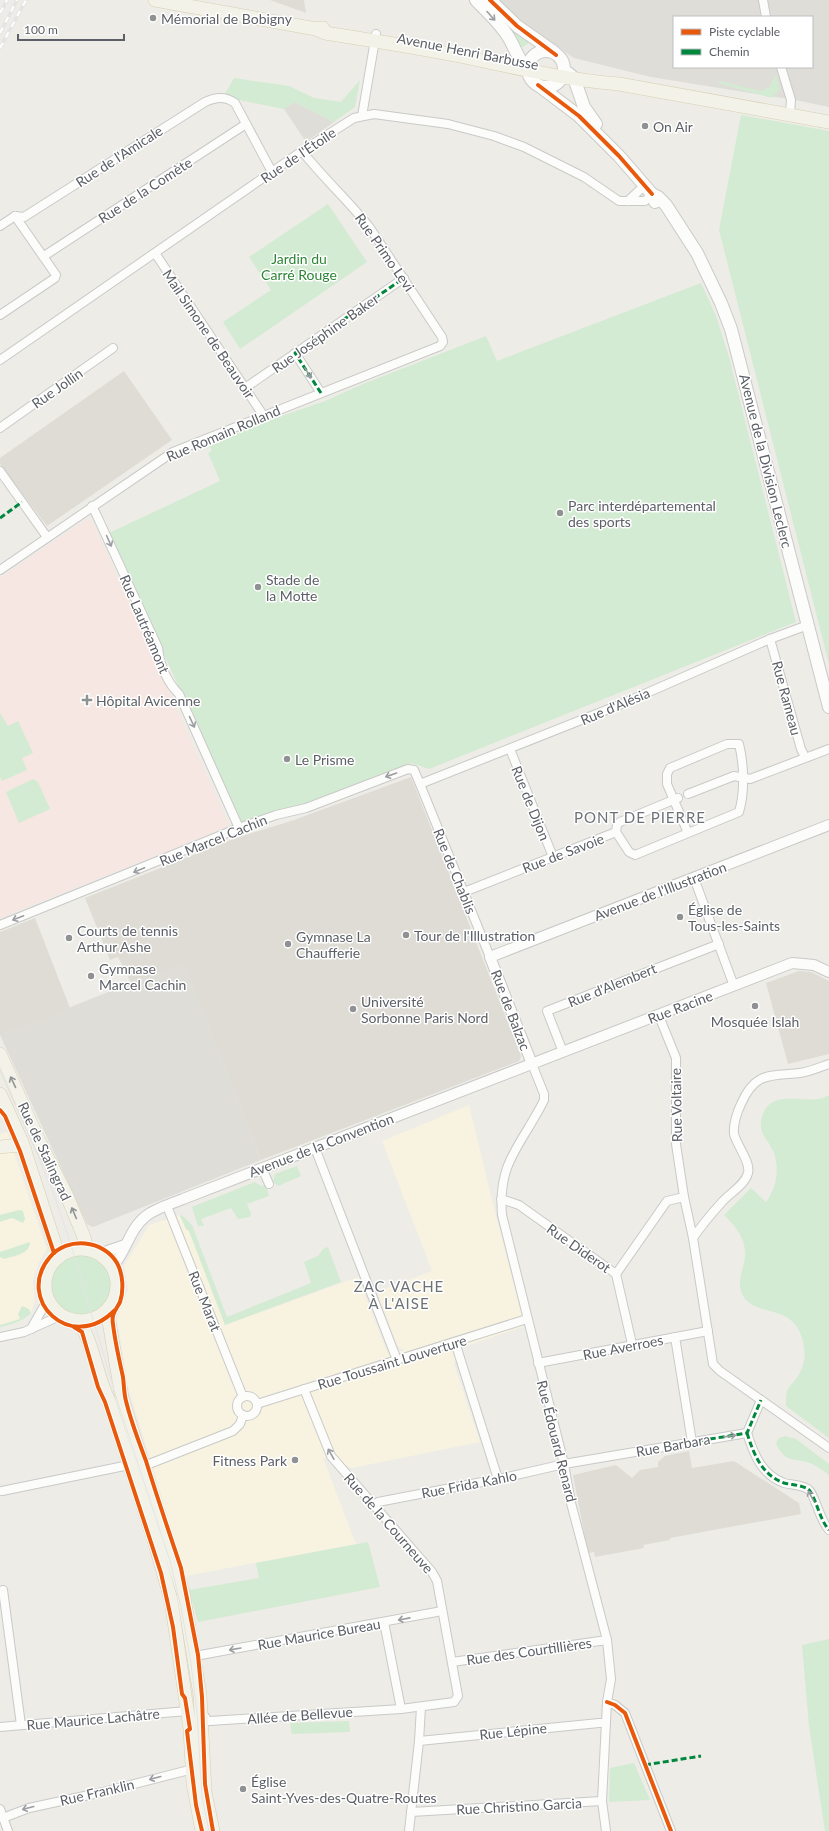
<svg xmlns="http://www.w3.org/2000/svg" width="829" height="1831" font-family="Lato,sans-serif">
	<rect width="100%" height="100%" fill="#edece7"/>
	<!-- commercial -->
	<g fill="#f7f3e0">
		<polygon points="469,1105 495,1212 525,1326 460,1348 454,1364 480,1442 352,1468 323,1458 356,1544 186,1576 128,1387 117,1318 128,1290 124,1266 149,1225 180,1215 186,1229 189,1231 225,1325 358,1277 388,1354 405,1350 398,1347 377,1292 432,1271 382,1141"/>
		<polygon points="7,1132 47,1249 38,1265 33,1281 35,1301 31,1313 19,1322 0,1327 0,1134"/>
	</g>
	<!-- industrial -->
	<g fill="#deddd8" fill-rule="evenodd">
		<path d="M499,0H829V107L791,99L775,97L651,77L574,58L526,25ZM674,17H812V67H674Z"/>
		<polygon points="294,102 334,122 306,142 284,109"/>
		<polygon points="184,962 261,1160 93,1227 87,1224 0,1035"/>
	</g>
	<!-- education -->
	<g fill="#dedcd5">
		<polygon points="270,0 304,0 306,13"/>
		<polygon points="124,371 172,440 47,526 0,464 0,458"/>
		<polygon points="411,777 521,1056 519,1061 261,1160 184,963 131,983 118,957 110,960 85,898 236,838 294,820"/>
		<polygon points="35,918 70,1008 0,1035 0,932"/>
		<polygon points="799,971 811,972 829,981 829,1054 788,1064 766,983"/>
		<polygon points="689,1451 692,1468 734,1461 799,1503 801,1514 670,1538 670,1540 643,1545 644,1548 595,1557 594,1552 588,1553 573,1475 616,1465 632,1478 640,1470 658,1467 658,1462 665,1456"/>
	</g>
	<!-- medical -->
	<polygon fill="#f6e7e3" points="87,519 92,520 228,823 227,827 0,918 0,578"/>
	<!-- green -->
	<g fill="#d3ebd2">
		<polygon points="485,0 532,41 523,47 516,46"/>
		<polygon points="776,74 780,89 772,98 718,83 719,81 761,91 769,87"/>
		<polygon points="234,78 289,86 314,98 341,102 360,80 355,107 334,122 294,102 284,109 239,100 225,94"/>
		<polygon points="741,115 829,131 829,664 719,230"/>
		<polygon points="328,204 367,262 240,349 223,322 271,290 249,257"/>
		<polygon points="701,283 716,316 729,357 796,622 429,769 411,763 333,795 244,823 239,820 109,533 220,481 208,453 212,451 209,446 259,424 325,401 363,384 486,336 497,361"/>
		<polygon points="0,713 8,726 18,721 33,753 22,758 27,770 2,781 0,777"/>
		<polygon points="33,779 38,782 50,809 19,823 6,792"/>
		<path d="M829,1095V1438L786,1406C786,1401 786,1396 787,1391C789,1386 793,1383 796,1379C803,1370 806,1358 804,1347C798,1301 757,1319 743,1296C737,1284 741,1275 744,1263C749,1244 738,1228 724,1215L751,1188L766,1202C776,1188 780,1171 774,1153C768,1138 756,1133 763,1114C774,1086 809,1108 829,1095Z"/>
		<polygon points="297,1166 301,1176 278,1186 273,1182 275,1174"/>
		<polygon points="255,1182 261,1186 266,1185 269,1196 247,1204 251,1214 250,1217 238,1219 231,1208 201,1219 204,1226 198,1226 192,1207"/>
		<polygon points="19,1210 23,1211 25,1219 23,1223 12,1218 0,1222 0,1215"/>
		<polygon points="182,1215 192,1225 227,1317 311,1283 304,1262 318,1256 323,1249 328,1247 341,1282 225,1325 189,1231 186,1229 180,1216"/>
		<path d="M30,1242C30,1254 14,1256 4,1259L0,1257V1252Z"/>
		<circle cx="81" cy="1285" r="32"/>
		<path d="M22,1306L29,1309L31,1313C22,1322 13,1324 0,1327V1325L20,1319L18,1314Z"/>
		<path d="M785,1436L796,1439L829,1464V1475C823,1470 817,1466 810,1463C794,1458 784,1463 776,1443L779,1438Z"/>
		<polygon points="368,1542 380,1587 198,1622 189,1590 259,1578 256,1563"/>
		<polygon points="829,1639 829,1831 825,1831 809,1726 802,1645"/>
		<polygon points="349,1721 350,1732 292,1734 290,1723"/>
		<polygon points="634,1763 650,1800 609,1802 610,1768"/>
	</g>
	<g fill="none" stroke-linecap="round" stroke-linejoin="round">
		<!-- minor casing -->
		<g stroke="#c9c9c8" stroke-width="10">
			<g id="minor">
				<polyline points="763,0 766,17"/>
				<polyline points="781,67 791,100 790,114"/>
				<polyline points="362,116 376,34"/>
				<polyline points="628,201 645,185"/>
				<path d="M15,216L24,217L205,102C216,97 225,96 235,103L272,172"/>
				<polyline points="0,226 15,216"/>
				<polyline points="155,253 263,415"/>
				<polyline points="44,256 246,124"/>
				<polyline points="0,315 55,278 56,275 15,216"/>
				<polyline points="295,353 321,393"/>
				<polyline points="0,360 302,151 354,118 374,114 448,124 494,136 524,147 584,177 619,201 645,201 652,194"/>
				<polyline points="245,388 404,278"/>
				<polyline points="0,428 113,348"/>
				<polyline points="0,471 47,537"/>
				<path d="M92,506L97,516L158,648C160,665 167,682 179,694L239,828"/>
				<path d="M0,570L173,452L440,346L443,342L442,337L370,228C349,201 323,178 302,151"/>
				<polyline points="770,639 801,749 805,757"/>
				<polyline points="510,749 553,857"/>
				<polyline points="420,784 624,703 770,639 808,625"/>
				<polyline points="688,794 734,776 750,779 829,749"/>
				<path d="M616,832L629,852L635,855L739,812C745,792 744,764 739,744H727L670,768L667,774V784L688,833"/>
				<polyline points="616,832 617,825 620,822 678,798"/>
				<polyline points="694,878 734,986"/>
				<polyline points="464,892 616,832"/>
				<polyline points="0,925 239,828 276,815 306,808 408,769 414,770 420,784 490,957"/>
				<polyline points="563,1052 547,1011 719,944"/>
				<path d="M532,1064L544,1094V1100C540,1109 534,1118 529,1127C509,1159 499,1176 502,1215L564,1464L571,1503L607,1640L611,1679L607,1702L602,1801L606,1831"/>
				<polyline points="315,1148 397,1360"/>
				<polyline points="262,1168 269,1184"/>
				<polyline points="684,1197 693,1238 713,1364 720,1371 829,1448"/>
				<polyline points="501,1199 519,1205 616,1274 632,1344"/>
				<polyline points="167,1206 243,1397"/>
				<path d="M693,1238C702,1225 712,1213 722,1202C730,1193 745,1185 748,1173C751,1162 737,1146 734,1134C733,1125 737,1112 741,1104C755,1072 769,1076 800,1073C809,1072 820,1067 829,1064"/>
				<polyline points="616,1274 667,1201 684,1197 676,1144 676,1058 659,1016"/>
				<polyline points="31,1329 48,1299"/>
				<polyline points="0,1337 24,1332 62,1315"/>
				<polyline points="675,1337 692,1442"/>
				<polyline points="455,1342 498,1479"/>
				<polyline points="538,1363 708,1331"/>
				<polyline points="304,1389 331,1456 432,1572 437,1581 458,1696 454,1702 401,1709 384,1622"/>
				<circle cx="247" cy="1406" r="10"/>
				<polyline points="257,1404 527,1319"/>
				<path d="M747,1433C754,1455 762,1475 784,1483C792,1485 801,1485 808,1489C815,1494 819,1519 829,1530"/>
				<polyline points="144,1466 233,1431 240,1424 243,1415"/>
				<polyline points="2,1491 129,1465"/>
				<polyline points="375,1504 378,1502 503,1478 564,1464 747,1433 761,1400"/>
				<polyline points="3,1590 21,1725"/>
				<polyline points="195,1656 442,1611"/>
				<polyline points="452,1662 607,1640"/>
				<polyline points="607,1702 615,1705 625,1713 671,1831"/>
				<polyline points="203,1714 208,1721 210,1721 401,1709"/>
				<polyline points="0,1727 187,1711"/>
				<polyline points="419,1741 599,1723 606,1723"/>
				<polyline points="0,1809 8,1831"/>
				<polyline points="411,1812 602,1801"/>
				<polyline points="3,1818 29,1808 103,1792 193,1769"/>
				<polyline points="409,1831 419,1741 421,1707"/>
			</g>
		</g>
		<!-- tertiary casing -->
		<g stroke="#c9c9c8" stroke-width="12">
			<g id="tertiary">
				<polyline points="532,1064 490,957 829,825"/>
				<polyline points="99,1254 125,1245"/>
				<path d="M112,1267C126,1253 129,1229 146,1216C156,1208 171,1204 183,1199L792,963L814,965L829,972"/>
			</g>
		</g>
		<!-- secondary casing -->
		<g stroke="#c9cac9" stroke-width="14">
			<g id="secondary">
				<path d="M476,0C487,12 501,24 509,38C516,50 518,59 527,70"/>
				<polyline points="490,0 517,26 554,52"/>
				<circle cx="546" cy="69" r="18"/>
				<polyline points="568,73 574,78 584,107 596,124"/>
				<polyline points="538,85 579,116 619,156 652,194 655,202"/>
				<polyline points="652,194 658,197 666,205 697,253 721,303 731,329 829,707"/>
			</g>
		</g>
		<!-- primary casing -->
		<g stroke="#d7cfb3" stroke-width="14">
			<g id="primary">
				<polyline points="155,0 316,29 323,28"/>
				<path d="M316,29L325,33C370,40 415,47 460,56C513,67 565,80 619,84L829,122"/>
				<polyline points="0,1054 39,1141 67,1196 84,1237 87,1249"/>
				<polyline points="0,1094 22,1142 59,1257"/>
				<polyline points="0,1147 18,1145 25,1150"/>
				<circle cx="81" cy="1285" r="36"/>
				<polyline points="107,1310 122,1398 183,1592 200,1695 205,1792 213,1831"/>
				<path d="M79,1321C94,1345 96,1375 109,1401L154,1540L171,1600L190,1729L193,1783L202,1831"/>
			</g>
		</g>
		<!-- minor -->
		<use href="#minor" stroke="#fcfcfb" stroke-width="8"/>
		<!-- tertiary -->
		<use href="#tertiary" stroke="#fcfcfb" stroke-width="10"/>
		<!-- secondary -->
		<use href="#secondary" stroke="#fcfcfb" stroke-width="12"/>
		<!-- primary -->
		<use href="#primary" stroke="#f3f2e8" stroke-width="13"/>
		<!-- tram -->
		<polyline stroke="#e4e4e4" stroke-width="1" points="0,1067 53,1192 71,1245 118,1403 170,1561 181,1607 191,1664 197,1712 202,1797 209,1831"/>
		<!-- rail casing -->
		<g stroke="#e4e4e4" stroke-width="3.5">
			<g id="rail">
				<polyline points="0,13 7,0"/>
				<polyline points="0,33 17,0"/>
				<polyline points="0,48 26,0"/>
			</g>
		</g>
		<!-- rail -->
		<use href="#rail" stroke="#fff" stroke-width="2" stroke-dasharray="6" stroke-linecap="butt"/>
		<!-- quiet -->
		<g stroke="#00873e" stroke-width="3" stroke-dasharray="6 3" stroke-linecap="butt">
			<polyline points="321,393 295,353 404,278"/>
			<polyline points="0,518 22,502"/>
			<path d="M747,1433C754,1455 762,1475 784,1483C792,1485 801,1485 808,1489C815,1494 819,1519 829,1530"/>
			<polyline points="692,1442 747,1433 761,1400"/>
			<polyline points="645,1765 701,1756"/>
		</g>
		<!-- cycleway casing -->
		<g stroke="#fff" stroke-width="6">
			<g id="cycleway">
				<polyline points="490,0 517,26 556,55"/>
				<polyline points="538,85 579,116 619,156 652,194"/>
				<polyline points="0,1110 5,1116 20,1151 54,1253"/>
				<path d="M115,1310C71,1355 14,1299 50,1257C67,1236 104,1240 117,1263C123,1274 124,1290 120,1302C116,1310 111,1314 113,1324C115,1342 119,1359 123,1377C124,1385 124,1394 126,1401C131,1422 139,1442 146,1461C157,1497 169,1532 181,1568L198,1655L202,1697L205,1784L213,1831"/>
				<polyline points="74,1327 82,1332 98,1387 105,1402 161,1573 173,1627 182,1694 185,1698 190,1729 187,1731 196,1805 202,1831"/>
				<polyline points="607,1702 615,1705 625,1713 671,1831"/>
			</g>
		</g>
		<!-- cycleway -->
		<use href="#cycleway" stroke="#e8590c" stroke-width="4"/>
	</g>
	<!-- one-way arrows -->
	<defs><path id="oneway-shaft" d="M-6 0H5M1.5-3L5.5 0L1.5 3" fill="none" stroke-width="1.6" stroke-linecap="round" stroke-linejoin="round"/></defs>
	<g stroke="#9c9ea2">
		<use href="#oneway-shaft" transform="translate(491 16) rotate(48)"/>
		<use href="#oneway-shaft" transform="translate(308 373) rotate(58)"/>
		<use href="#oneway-shaft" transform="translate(109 541) rotate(66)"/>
		<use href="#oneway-shaft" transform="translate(192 722) rotate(65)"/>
		<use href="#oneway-shaft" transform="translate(391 775) rotate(161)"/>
		<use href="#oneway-shaft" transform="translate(139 870) rotate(157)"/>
		<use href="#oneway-shaft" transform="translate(18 918) rotate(159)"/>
		<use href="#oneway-shaft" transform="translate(730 1436) rotate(-8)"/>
		<use href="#oneway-shaft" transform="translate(331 1454) rotate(-119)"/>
		<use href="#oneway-shaft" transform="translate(811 1496) rotate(-118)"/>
		<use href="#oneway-shaft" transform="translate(404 1619) rotate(169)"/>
		<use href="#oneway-shaft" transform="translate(235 1649) rotate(170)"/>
		<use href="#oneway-shaft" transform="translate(155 1778) rotate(165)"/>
		<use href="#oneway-shaft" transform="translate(28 1808) rotate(165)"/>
	</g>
	<g stroke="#919394">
		<use href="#oneway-shaft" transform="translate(13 1082) rotate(-115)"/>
		<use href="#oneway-shaft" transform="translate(74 1213) rotate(-113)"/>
	</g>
	<!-- markers -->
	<g fill="#8f9193" stroke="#fff" stroke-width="1.5">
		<circle cx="153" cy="18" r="4"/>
		<circle cx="645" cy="126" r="4"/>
		<circle cx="560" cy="513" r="4"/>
		<circle cx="258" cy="587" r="4"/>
		<path d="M85 694h4v4h4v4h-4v4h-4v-4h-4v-4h4z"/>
		<circle cx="287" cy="759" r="4"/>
		<circle cx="680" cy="917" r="4"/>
		<circle cx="406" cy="935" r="4"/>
		<circle cx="69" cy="938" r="4"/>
		<circle cx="288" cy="944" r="4"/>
		<circle cx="91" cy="976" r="4"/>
		<circle cx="755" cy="1006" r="4"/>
		<circle cx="353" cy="1009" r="4"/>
		<circle cx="295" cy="1460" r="4"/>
		<circle cx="243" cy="1789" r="4"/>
	</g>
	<g text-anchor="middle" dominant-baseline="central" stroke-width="3" stroke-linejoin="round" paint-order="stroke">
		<!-- poi labels -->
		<g font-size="14" fill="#5c6066" stroke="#fff" text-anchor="start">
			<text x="161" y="18">Mémorial de Bobigny</text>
			<text x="653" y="126">On Air</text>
			<text x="568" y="505">Parc interdépartemental<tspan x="568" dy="16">des sports</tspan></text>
			<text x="266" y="579">Stade de<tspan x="266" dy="16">la Motte</tspan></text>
			<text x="96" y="700">Hôpital Avicenne</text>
			<text x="295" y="759">Le Prisme</text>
			<text x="688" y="909">Église de<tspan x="688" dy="16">Tous-les-Saints</tspan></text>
			<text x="77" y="930">Courts de tennis<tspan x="77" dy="16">Arthur Ashe</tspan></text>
			<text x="414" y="935">Tour de l'Illustration</text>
			<text x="296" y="936">Gymnase La<tspan x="296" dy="16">Chaufferie</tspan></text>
			<text x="99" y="968">Gymnase<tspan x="99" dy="16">Marcel Cachin</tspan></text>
			<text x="361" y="1001">Université<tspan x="361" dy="16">Sorbonne Paris Nord</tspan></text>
			<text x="755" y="1021" text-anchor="middle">Mosquée Islah</text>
			<text x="287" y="1460" text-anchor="end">Fitness Park</text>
			<text x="251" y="1781">Église<tspan x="251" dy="16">Saint-Yves-des-Quatre-Routes</tspan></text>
		</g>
		<!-- street labels -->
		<g font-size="14" fill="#5c6066" stroke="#fff">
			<text transform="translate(468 51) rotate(11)">Avenue Henri Barbusse</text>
			<text transform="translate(298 155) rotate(-34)">Rue de l'Étoile</text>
			<text transform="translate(119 156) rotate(-33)">Rue de l'Amicale</text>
			<text transform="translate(145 190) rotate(-33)">Rue de la Comète</text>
			<text transform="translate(385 252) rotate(55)">Rue Primo Levi</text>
			<text transform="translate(325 333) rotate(-35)">Rue Joséphine Baker</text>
			<text transform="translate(209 334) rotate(56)">Mail Simone de Beauvoir</text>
			<text transform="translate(57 388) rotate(-35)">Rue Jollin</text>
			<text transform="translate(223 433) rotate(-23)">Rue Romain Rolland</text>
			<text transform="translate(766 461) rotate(76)">Avenue de la Division Leclerc</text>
			<text transform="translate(145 624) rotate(67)">Rue Lautréamont</text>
			<text transform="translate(787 698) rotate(75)">Rue Rameau</text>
			<text transform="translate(615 706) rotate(-23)">Rue d'Alésia</text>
			<text transform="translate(531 803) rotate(68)">Rue de Dijon</text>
			<text transform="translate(213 840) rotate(-22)">Rue Marcel Cachin</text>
			<text transform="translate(563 853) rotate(-21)">Rue de Savoie</text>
			<text transform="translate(455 871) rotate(68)">Rue de Chablis</text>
			<text transform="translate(660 891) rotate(-21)">Avenue de l'Illustration</text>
			<text transform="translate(612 985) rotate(-22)">Rue d'Alembert</text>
			<text transform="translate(680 1007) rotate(-21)">Rue Racine</text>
			<text transform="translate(511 1010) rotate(69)">Rue de Balzac</text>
			<text transform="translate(676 1105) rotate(-91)">Rue Voltaire</text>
			<text transform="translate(321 1145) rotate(-21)">Avenue de la Convention</text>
			<text transform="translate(45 1151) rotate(65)">Rue de Stalingrad</text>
			<text transform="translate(579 1248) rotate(35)">Rue Diderot</text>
			<text transform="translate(205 1301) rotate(68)">Rue Marat</text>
			<text transform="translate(623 1347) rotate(-11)">Rue Averroes</text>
			<text transform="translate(392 1362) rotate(-17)">Rue Toussaint Louverture</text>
			<text transform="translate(557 1441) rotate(76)">Rue Édouard Renard</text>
			<text transform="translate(673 1445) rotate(-10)">Rue Barbara</text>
			<text transform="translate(469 1484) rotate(-11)">Rue Frida Kahlo</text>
			<text transform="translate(389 1523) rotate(49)">Rue de la Courneuve</text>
			<text transform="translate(319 1634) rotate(-10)">Rue Maurice Bureau</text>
			<text transform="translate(529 1651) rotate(-8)">Rue des Courtillières</text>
			<text transform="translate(300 1715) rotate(-4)">Allée de Bellevue</text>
			<text transform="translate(93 1719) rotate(-5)">Rue Maurice Lachâtre</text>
			<text transform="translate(513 1731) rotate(-6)">Rue Lépine</text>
			<text transform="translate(97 1792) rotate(-13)">Rue Franklin</text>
			<text transform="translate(519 1806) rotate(-3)">Rue Christino Garcia</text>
		</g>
		<!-- park labels -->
		<g font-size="14" fill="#2c8435" stroke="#fff">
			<text x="299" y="258">Jardin du<tspan x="299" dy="16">Carré Rouge</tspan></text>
		</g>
		<!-- neighbourhood labels -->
		<g font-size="15" letter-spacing="1" fill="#6d7278" stroke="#fff">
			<text x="640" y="817">PONT DE PIERRE</text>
			<text x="399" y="1286">ZAC VACHE<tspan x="399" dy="17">À L'AISE</tspan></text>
		</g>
	</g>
	<!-- legend -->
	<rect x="673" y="16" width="140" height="52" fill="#ffffff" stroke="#bebfc2"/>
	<rect x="681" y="29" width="20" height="6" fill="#e8590c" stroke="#bebfc2"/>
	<text x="709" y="36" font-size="12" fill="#5c6066">Piste cyclable</text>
	<rect x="681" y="49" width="20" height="6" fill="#00873e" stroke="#bebfc2"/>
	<text x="709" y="56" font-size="12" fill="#5c6066">Chemin</text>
	<!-- scale -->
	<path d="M18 34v6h106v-6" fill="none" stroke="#5c6066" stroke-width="2"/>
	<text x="24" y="34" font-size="12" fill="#5c6066" stroke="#ffffff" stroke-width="3" paint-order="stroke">100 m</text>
</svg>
